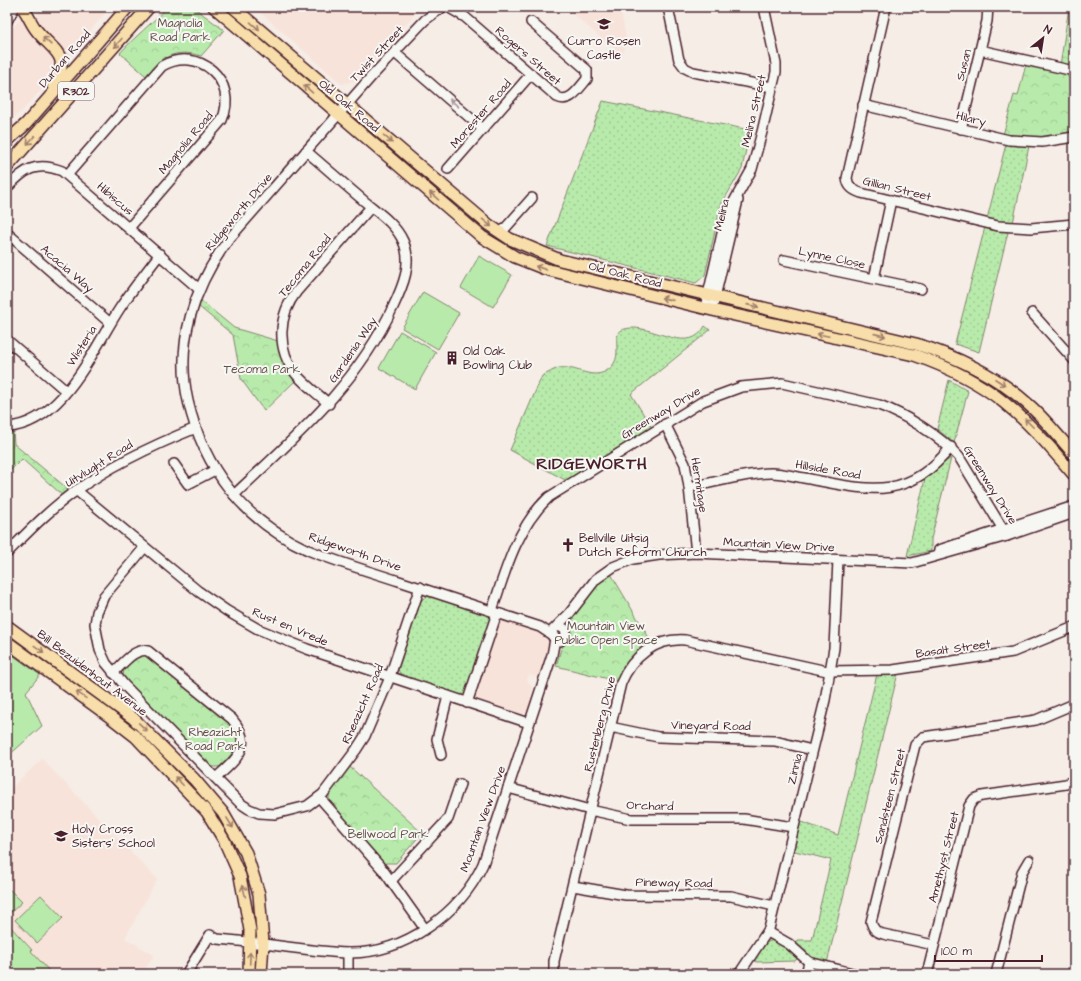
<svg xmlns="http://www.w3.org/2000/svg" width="1081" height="981" font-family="'Architects Daughter',sans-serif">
	<defs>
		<pattern id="grass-dots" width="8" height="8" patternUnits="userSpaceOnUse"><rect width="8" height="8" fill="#b8ebab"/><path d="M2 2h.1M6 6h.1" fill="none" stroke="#a0c993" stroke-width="1.8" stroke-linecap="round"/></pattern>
		<pattern id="park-crowns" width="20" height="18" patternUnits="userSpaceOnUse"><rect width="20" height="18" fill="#b8ebab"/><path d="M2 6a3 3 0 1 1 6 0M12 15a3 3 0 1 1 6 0" fill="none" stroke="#a0c993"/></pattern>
	</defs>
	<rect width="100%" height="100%" fill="#f6ede7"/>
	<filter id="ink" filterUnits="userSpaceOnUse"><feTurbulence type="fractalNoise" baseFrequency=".025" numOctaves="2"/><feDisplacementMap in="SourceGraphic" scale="8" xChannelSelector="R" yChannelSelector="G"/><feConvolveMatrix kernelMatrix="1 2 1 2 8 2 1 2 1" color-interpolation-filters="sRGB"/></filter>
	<g filter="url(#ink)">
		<!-- built -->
		<g fill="#f7e3da">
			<polygon points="38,7 110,7 69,56 37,23"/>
			<polygon points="254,7 421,7 356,80 342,84"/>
			<polygon points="565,7 620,7 627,42 622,56"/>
			<polygon points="20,19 53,50 59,61 52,78 23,110 7,123 7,35"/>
			<polygon points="503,620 542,632 547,636 550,642 540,674 536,677 529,675 527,680 532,687 529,708 523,715 517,714 472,698 497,623"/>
			<polygon points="42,759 157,879 125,938 154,955 142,974 7,974 7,792"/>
		</g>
		<!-- grass -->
		<g fill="url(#grass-dots)" stroke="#81856b">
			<polygon points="603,101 750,130 742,169 721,205 705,275 696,283 547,246"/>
			<polygon points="1006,144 1029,146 1013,223 987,219"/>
			<polygon points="985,227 1008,232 979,352 955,344"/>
			<path d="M705,326L710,330L631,394L652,428L567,481L510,450L542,376C547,374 554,369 559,368C576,365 593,382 609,369C628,354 603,329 632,328C656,327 690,355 705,326Z"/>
			<polygon points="949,380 968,391 954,443 937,429"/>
			<polygon points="951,458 931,539 931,551 907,556 925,479 923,477"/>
			<polygon points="431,596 492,615 465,696 402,676 398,670 419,603 425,597"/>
			<polygon points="898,673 827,963 811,959 795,943 797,940 812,940 831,860 791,850 799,821 838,835 877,674"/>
			<polygon points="773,940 790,949 798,958 795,961 756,962 754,959 765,943"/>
		</g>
		<!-- park -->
		<g fill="url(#park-crowns)" stroke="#81856b">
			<path d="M167,7H193L224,30L201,56C175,48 162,57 146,76L120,53C135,36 152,24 167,7Z"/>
			<polygon points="1069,7 1074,7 1074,68 1060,66"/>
			<polygon points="1026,64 1074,75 1074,134 1039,139 1003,135 1014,95 1018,96"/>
			<polygon points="200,300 234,328 278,341 283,361 295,381 264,411 241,379 233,335 198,306"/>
			<polygon points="7,431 13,431 14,444 69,490 62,495 22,459 7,474"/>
			<path d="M611,574L652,643C635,652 624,664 617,681L556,666L561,649L570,638L572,621L578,609L596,586Z"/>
			<path d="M144,654L228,719L238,733L239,748C231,757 224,771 210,766L123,678L124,667L138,655Z"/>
			<polygon points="349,766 422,833 396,863 386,863 384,865 329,802 329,793"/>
		</g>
		<!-- pitch -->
		<g fill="#b8ebab" stroke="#81856b">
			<polygon points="479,256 512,275 493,307 461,288"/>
			<polygon points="423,292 459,313 438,349 402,328"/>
			<polygon points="400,331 436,352 415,389 379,368"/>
			<polygon points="7,651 40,675 26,692 42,726 7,757"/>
			<polygon points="7,887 22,902 10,913 7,910"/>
			<polygon points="41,895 63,918 37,943 15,920"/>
			<polygon points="7,923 32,950 31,951 52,974 7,974"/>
		</g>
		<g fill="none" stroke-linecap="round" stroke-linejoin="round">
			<!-- minor casing -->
			<g stroke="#4a1f2b" stroke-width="12">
				<g id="minor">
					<path d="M443,7L425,20L372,76L229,239C194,286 175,343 188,401C204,469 244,521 308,550C337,562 368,571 399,581C446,596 493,612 540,627L552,635"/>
					<path d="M448,7L465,17L557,97C570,104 579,88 587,79V70L531,22"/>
					<polyline points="668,7 679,60 685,68 693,72 772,87"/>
					<path d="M886,7L847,178C848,187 853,190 861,193L998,226L1031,228L1074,224"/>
					<polyline points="7,21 15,7"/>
					<polyline points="980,50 1074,71"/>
					<polyline points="395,53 483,129"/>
					<polyline points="863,105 1009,140 1042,142 1074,137"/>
					<polyline points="961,129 987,21 988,7"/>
					<polyline points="448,169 531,74"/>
					<path d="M68,174L162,66C199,45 239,81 222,120L129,228"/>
					<path d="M7,188C24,169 37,161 62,171L199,289"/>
					<polyline points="7,233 110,323"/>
					<polyline points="501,233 532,198"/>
					<polyline points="784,260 921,289"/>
					<polyline points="874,279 891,200"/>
					<polyline points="705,308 726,216 752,169 762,132 776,72 776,64 764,7"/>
					<polyline points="712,310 738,200"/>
					<polyline points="1032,313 1074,360"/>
					<polyline points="7,340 66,391"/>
					<path d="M329,404C318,394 305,385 296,374C276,349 278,315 297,291L371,207"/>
					<polyline points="665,424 685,464 689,487 696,553"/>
					<path d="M7,427C63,424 93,349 120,308C132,290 146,272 160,254"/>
					<polyline points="174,464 188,484 215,470"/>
					<path d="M689,487C714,483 746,473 771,473C782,473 793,476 804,478C864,489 906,504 951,447"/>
					<polyline points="76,490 198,591 227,611 258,629 307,649 529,723"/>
					<path d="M234,495C296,436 356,386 393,307C403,286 413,263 403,241C395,223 377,212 363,200C344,184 325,167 306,151"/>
					<polyline points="144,548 104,596 97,612 95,624 100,650 106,663 125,686 240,803 249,809 259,813 275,814 307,806 323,794 356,750 365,736 388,682 420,587"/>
					<polyline points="939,550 1074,506"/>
					<path d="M7,553C29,531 51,508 77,490C113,464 154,445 196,428"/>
					<path d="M492,611C505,571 517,527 549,497L703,401L741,387L782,383L879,405C906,415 940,436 959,457L1007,536"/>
					<polyline points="558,626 565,629 566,633 565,637 560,641 553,637 553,630 569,614 596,579 613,567 633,559 659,555 696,553 912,563 1007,536 1074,513"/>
					<path d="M113,673C123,664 135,647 148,651L232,719C255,746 236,759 216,778"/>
					<polyline points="467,703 497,613"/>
					<polyline points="610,727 658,737 775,741 812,750"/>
					<polyline points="441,755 437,739 448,696"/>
					<polyline points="508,788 590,810 631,819 744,819 793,827"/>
					<polyline points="320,798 383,870 425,929"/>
					<polyline points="391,881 448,819 460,784"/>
					<polyline points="573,886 626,895 731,896 774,906"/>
					<polyline points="768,932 789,944 809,962 806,974"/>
					<path d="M934,945L883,934C876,932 873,929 871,922L915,745L923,737L1036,720L1074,704"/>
					<polyline points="809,962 856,974"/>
					<path d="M186,974L210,935L217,939C261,942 304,951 348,953C404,954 460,914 483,864L552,655L555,639"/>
					<polyline points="348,974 348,953"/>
					<path d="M554,974V961L621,683C632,657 655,638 685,640L827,671L893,670L1013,652L1074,627"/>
					<polyline points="739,974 769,929 825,700 834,648 838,560"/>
					<polyline points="927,974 969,806 974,799 982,796 1066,784 1074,780"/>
					<polyline points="996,974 1022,872 1029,860"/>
					<polyline points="1073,974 1074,968"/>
				</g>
			</g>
			<!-- major casing -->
			<g stroke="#4a1f2b" stroke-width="14">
				<g id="major">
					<path d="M22,7C28,14 31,24 37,31C55,53 72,55 53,86"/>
					<path d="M214,7L482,237L515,257L545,269L712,310L914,355C992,382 1022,414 1074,475"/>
					<path d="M233,7L489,225L510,239L560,260L916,344C958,357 996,375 1029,405C1045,419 1059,437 1074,454"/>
					<polyline points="7,141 26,124 128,7"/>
					<polyline points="7,167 149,7"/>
					<polyline points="7,626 133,718 194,779 223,813 246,853 259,894 263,943 261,974"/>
					<polyline points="7,642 109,716 136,737 207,812 224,840 240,876 250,930 249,974"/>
				</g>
			</g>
			<!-- minor -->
			<use href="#minor" stroke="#f6f6f2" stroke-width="9"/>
			<!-- major -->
			<use href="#major" stroke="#f8deab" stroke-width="11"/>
		</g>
		<!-- one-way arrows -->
		<defs><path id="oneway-shaft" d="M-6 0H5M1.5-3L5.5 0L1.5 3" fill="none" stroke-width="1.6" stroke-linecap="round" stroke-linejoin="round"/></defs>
		<g stroke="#a17e6b">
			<use href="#oneway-shaft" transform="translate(255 26) rotate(41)"/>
			<use href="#oneway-shaft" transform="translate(47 41) rotate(-136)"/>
			<use href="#oneway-shaft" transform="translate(118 43) rotate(131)"/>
			<use href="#oneway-shaft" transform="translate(308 89) rotate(-139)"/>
			<use href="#oneway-shaft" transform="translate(388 139) rotate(41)"/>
			<use href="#oneway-shaft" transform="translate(31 140) rotate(132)"/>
			<use href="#oneway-shaft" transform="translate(434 196) rotate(-139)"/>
			<use href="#oneway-shaft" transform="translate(487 223) rotate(39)"/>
			<use href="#oneway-shaft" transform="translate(541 268) rotate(-161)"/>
			<use href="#oneway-shaft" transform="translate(667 299) rotate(-167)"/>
			<use href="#oneway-shaft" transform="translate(753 306) rotate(13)"/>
			<use href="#oneway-shaft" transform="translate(823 335) rotate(-168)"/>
			<use href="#oneway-shaft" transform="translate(880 335) rotate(13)"/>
			<use href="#oneway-shaft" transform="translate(1000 382) rotate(33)"/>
			<use href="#oneway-shaft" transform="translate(1029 423) rotate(-135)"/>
			<use href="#oneway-shaft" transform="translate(39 649) rotate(36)"/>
			<use href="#oneway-shaft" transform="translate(81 695) rotate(-145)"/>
			<use href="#oneway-shaft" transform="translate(143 727) rotate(43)"/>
			<use href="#oneway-shaft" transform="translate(179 781) rotate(-134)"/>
			<use href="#oneway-shaft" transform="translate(230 823) rotate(58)"/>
			<use href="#oneway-shaft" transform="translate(244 891) rotate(-104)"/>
			<use href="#oneway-shaft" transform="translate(250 958) rotate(-87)"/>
		</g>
		<use stroke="#a99598" href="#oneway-shaft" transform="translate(454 103) rotate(-139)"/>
	</g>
	<!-- icons -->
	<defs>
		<g id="school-bare" transform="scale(1.08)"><path d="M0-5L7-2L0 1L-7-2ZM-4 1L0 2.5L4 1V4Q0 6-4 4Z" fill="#4a1f2b" stroke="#f6f6f2" stroke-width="2.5" paint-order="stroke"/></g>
		<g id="building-bare" transform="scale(1.08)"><path d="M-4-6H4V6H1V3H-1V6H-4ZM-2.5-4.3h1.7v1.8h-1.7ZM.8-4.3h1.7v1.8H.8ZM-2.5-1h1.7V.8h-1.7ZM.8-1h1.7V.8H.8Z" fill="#4a1f2b" stroke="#f6f6f2" stroke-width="2.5" paint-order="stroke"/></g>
		<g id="church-bare" transform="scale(1.08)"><path d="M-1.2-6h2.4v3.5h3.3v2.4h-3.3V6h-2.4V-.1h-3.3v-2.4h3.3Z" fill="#4a1f2b" stroke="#f6f6f2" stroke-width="2.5" paint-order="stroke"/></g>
	</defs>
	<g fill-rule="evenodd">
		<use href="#school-bare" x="604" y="24"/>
		<use href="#building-bare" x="452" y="358"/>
		<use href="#church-bare" x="568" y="545"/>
		<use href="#school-bare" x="61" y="836"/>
	</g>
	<g text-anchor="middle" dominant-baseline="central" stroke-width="4" stroke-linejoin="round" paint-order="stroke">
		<!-- shield labels -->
		<rect fill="#f6f6f2" stroke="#7e6067" stroke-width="1" x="58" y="82" width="36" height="18" rx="3"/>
		<g font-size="11" font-weight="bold" fill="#4a1f2b">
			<text x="76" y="91">R302</text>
		</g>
		<!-- park labels -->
		<g font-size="12" fill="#66524b" stroke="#f6f6f2">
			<text x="180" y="23">Magnolia<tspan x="180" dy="14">Road Park</tspan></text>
			<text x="262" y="369">Tecoma Park</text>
			<text x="606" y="626">Mountain View<tspan x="606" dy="14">Public Open Space</tspan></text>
			<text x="215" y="732">Rheazicht<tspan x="215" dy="14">Road Park</tspan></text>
			<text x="388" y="834">Bellwood Park</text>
		</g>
		<!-- poi labels -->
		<g font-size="12" fill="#4a1f2b" stroke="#f6f6f2" text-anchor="start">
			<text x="604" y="41" text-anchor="middle">Curro Rosen<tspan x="604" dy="14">Castle</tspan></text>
			<text x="463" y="351">Old Oak<tspan x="463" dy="14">Bowling Club</tspan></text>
			<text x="579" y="538">Bellville Uitsig<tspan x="579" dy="14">Dutch Reform Church</tspan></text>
			<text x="72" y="829">Holy Cross<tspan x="72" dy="14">Sisters' School</tspan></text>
		</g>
		<!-- street labels -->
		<g font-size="12" fill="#4a1f2b" stroke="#f6f6f2">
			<text transform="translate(377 54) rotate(-47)">Twist Street</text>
			<text transform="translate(528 56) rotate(41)">Rogers Street</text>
			<text transform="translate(65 59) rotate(-49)">Durban Road</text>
			<text transform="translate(964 65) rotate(-76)">Susan</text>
			<text transform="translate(349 106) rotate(40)">Old Oak Road</text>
			<text transform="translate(754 111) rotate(-77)">Melina Street</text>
			<text transform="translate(481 114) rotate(-49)">Morester Road</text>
			<text transform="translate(971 119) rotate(14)">Hilary</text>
			<text transform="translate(186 143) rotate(-50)">Magnolia Road</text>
			<text transform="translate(897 189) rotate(14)">Gillian Street</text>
			<text transform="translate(115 199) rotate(41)">Hibiscus</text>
			<text transform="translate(239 212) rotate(-50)">Ridgeworth Drive</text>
			<text transform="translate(722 215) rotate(-76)">Melina</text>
			<text transform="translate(832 258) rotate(12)">Lynne Close</text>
			<text transform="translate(305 266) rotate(-51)">Tecoma Road</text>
			<text transform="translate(67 269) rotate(41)">Acacia Way</text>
			<text transform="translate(625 275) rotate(14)">Old Oak Road</text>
			<text transform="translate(82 346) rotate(-58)">Wisteria</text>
			<text transform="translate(353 350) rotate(-56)">Gardenia Way</text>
			<text transform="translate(661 413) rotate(-31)">Greenway Drive</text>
			<text transform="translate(99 464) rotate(-32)">Uitvlught Road</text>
			<text transform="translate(828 470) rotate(10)">Hillside Road</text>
			<text transform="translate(699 485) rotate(81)">Hermitage</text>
			<text transform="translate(990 485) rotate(58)">Greenway Drive</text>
			<text transform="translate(779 545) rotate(3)">Mountain View Drive</text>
			<text transform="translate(355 552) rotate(19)">Ridgeworth Drive</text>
			<text transform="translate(290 627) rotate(23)">Rust en Vrede</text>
			<text transform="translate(953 649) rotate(-8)">Basalt Street</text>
			<text transform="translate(92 673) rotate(37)">Bill Bezuidenhout Avenue</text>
			<text transform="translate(363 704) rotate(-66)">Rheazicht Road</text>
			<text transform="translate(600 724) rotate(-76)">Rustenberg Drive</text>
			<text transform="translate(711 726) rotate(1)">Vineyard Road</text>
			<text transform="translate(795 769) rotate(-76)">Zinnia</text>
			<text transform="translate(890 796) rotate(-76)">Sandsteen Street</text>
			<text transform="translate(650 806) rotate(2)">Orchard</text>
			<text transform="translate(483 819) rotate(-70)">Mountain View Drive</text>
			<text transform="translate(944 857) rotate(-76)">Amethyst Street</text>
			<text transform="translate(674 883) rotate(1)">Pineway Road</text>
		</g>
		<!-- district labels -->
		<g font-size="16" font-weight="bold" letter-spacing="1" fill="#4a1f2b" stroke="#f6f6f2">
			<text x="592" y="464">RIDGEWORTH</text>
		</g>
	</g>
	<!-- margin -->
	<rect width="1081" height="981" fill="none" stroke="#f6f6f2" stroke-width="24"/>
	<rect x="12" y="12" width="1057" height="957" fill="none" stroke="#4a1f2b" stroke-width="1.5" filter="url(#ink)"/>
	<!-- north arrow -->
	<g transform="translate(1043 38) rotate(30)" stroke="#f6f6f2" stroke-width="3" paint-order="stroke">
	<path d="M0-3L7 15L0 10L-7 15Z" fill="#4a1f2b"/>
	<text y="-6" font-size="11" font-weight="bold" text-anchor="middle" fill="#4a1f2b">N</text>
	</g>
	<!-- scale -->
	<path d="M935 955v6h107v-6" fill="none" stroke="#4a1f2b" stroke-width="2"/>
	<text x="941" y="955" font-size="12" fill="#4a1f2b" stroke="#f6f6f2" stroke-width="3" paint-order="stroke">100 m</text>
</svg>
